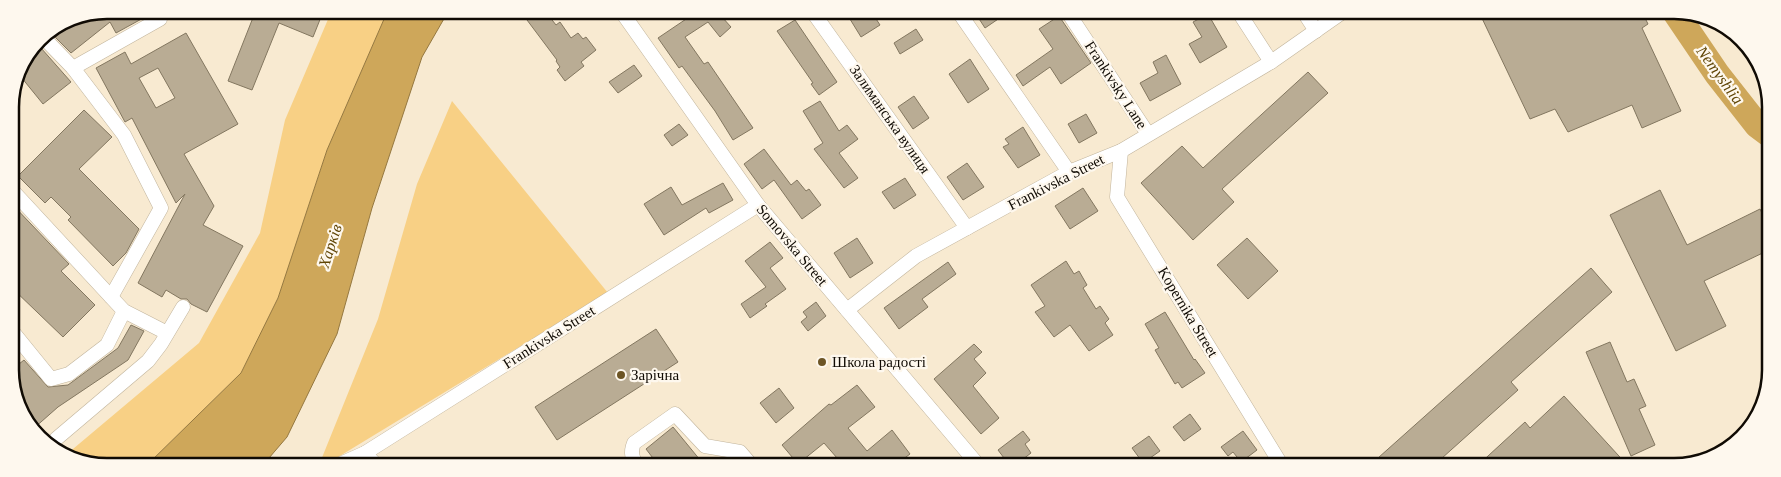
<svg xmlns="http://www.w3.org/2000/svg" width="1781" height="477" font-family="'Times New Roman',serif">
	<rect width="100%" height="100%" fill="#f8ead1"/>
	<!-- green -->
	<g fill="#f8d085">
		<polygon points="332,10 388,10 327,150 278,298 241,373 147,465 88,465 67,454 199,343 260,233 285,120"/>
		<polygon points="452,101 608,293 325,465 319,465 378,319 417,184"/>
	</g>
	<!-- water -->
	<polygon fill="#cea75a" stroke="#957840" points="388,10 449,10 422,57 372,208 337,334 287,437 263,465 147,465 241,373 278,298 327,150"/>
	<g fill="none" stroke-linecap="round" stroke-linejoin="round">
		<!-- river -->
		<polyline stroke="#cea75a" stroke-width="26" points="1675,12 1717,74 1757,125 1769,134"/>
	</g>
	<!-- building -->
	<g fill="#b9ac94" stroke="#837760" fill-rule="evenodd">
		<polygon points="107,10 168,10 165,12 161,10 156,11 116,33 110,22 71,53 55,37 57,36 52,29 70,17"/>
		<polygon points="256,10 305,10 321,17 313,37 279,23 252,90 228,81"/>
		<polygon points="540,11 545,11 556,25 560,22 571,38 578,33 583,39 586,37 596,50 581,62 584,66 565,81 557,70 560,67 556,61 557,60 527,20"/>
		<polygon points="698,11 730,11 722,17 731,27 720,37 708,22 685,37 704,64 708,62 753,128 733,140 715,111 682,66 679,68 658,38"/>
		<polygon points="845,11 871,11 880,25 861,37"/>
		<polygon points="974,11 1010,11 985,28"/>
		<polygon points="1479,12 1642,12 1648,24 1642,28 1681,111 1642,128 1632,105 1568,132 1555,109 1530,119"/>
		<polygon points="1208,14 1227,47 1200,63 1189,44 1202,37 1193,22"/>
		<polygon points="1059,16 1091,63 1061,84 1050,67 1023,86 1016,75 1053,49 1039,29"/>
		<polygon points="795,20 837,82 819,95 811,84 813,83 777,31"/>
		<polygon points="916,29 923,40 900,54 894,43"/>
		<path d="M186,33L238,124L184,154L214,206L203,225L243,246L207,312L191,304L187,299H181L166,290L162,297L138,283L185,194L176,203L132,118L125,122L96,68L125,52L131,64ZM158,68L175,98L156,108L139,78Z"/>
		<polygon points="41,48 71,82 43,104 17,72 21,64"/>
		<polygon points="1166,55 1181,84 1150,101 1140,83 1158,73 1153,62"/>
		<polygon points="970,59 989,89 968,103 949,74"/>
		<polygon points="634,65 642,76 618,93 609,82"/>
		<polygon points="1308,72 1328,93 1222,189 1234,202 1193,240 1141,183 1182,146 1203,168"/>
		<polygon points="914,96 929,118 913,129 898,107"/>
		<polygon points="820,101 839,131 847,125 858,139 839,153 858,178 844,188 814,149 823,143 803,111"/>
		<polygon points="84,110 112,137 79,169 139,229 126,253 113,266 68,220 71,217 51,197 45,203 18,176"/>
		<polygon points="1086,114 1097,133 1079,143 1068,124"/>
		<polygon points="679,124 688,135 672,146 664,135"/>
		<polygon points="1023,127 1040,155 1018,168 1003,147 1009,144 1005,139"/>
		<polygon points="764,149 791,185 797,180 806,191 809,189 821,205 802,219 774,180 762,189 744,164"/>
		<polygon points="967,163 984,187 963,200 947,177"/>
		<polygon points="905,178 916,195 894,209 882,192"/>
		<polygon points="723,183 733,200 709,213 706,208 664,235 644,204 671,187 682,205"/>
		<polygon points="1083,188 1098,211 1070,229 1055,206"/>
		<polygon points="1660,190 1687,245 1760,209 1769,228 1769,250 1704,281 1726,326 1676,351 1610,215"/>
		<polygon points="11,203 69,264 61,271 95,305 63,337 11,287"/>
		<polygon points="857,238 873,263 850,278 834,253"/>
		<polygon points="1247,238 1278,271 1248,299 1217,265"/>
		<polygon points="770,242 783,258 770,268 786,289 765,304 767,306 750,318 741,304 766,287 745,261"/>
		<polygon points="1066,261 1074,274 1079,271 1087,285 1083,288 1096,309 1100,306 1109,319 1105,323 1113,335 1089,351 1070,325 1054,337 1035,312 1045,306 1031,285"/>
		<polygon points="948,262 956,274 922,299 928,307 899,329 884,308"/>
		<polygon points="1591,268 1612,292 1511,382 1518,390 1432,467 1369,466"/>
		<polygon points="816,302 826,316 808,331 801,322 807,317 803,312"/>
		<polygon points="1165,312 1194,360 1195,359 1205,373 1182,388 1178,382 1175,384 1155,350 1159,348 1145,324"/>
		<polygon points="131,325 144,331 128,360 58,407 33,429 12,389 12,356 19,364 24,360 48,387 68,385 118,348"/>
		<polygon points="656,329 678,362 557,440 535,407"/>
		<polygon points="1610,342 1627,382 1634,379 1646,406 1639,409 1655,445 1631,456 1586,352"/>
		<polygon points="974,344 982,352 974,359 986,373 973,386 999,418 981,434 934,379"/>
		<polygon points="857,385 875,407 848,428 867,451 892,430 910,454 894,466 844,466 824,443 798,464 782,445 829,404 831,405"/>
		<polygon points="779,388 794,408 776,423 760,403"/>
		<polygon points="1564,396 1629,467 1476,467 1525,422 1530,428"/>
		<polygon points="1190,414 1201,429 1184,441 1173,427"/>
		<polygon points="673,427 705,466 659,466 646,449"/>
		<polygon points="1023,431 1030,440 1025,444 1031,453 1014,466 1010,466 998,450"/>
		<polygon points="1243,431 1257,450 1241,462 1233,452 1228,456 1221,447"/>
		<polygon points="1149,436 1160,451 1143,463 1132,448"/>
	</g>
	<g fill="none" stroke-linecap="round" stroke-linejoin="round">
		<!-- minor casing -->
		<g stroke="#c2b59d" stroke-width="15">
			<g id="minor">
				<polyline points="621,11 758,205 979,466"/>
				<polyline points="812,11 967,228"/>
				<polyline points="958,11 1069,172"/>
				<polyline points="1067,11 1148,134"/>
				<polyline points="1238,11 1271,62"/>
				<polyline points="1303,11 1316,31"/>
				<polyline points="42,36 73,68 160,19"/>
				<polyline points="73,68 124,135 161,208 111,297"/>
				<polyline points="1121,151 1117,197 1282,466"/>
				<polyline points="11,189 124,311 167,333"/>
				<polyline points="847,310 916,256 1069,172 1121,151 1271,62 1344,11"/>
				<polyline points="12,331 51,379 69,374 107,345 124,311"/>
				<polyline points="56,439 148,361 161,344 183,307"/>
				<polyline points="365,453 376,465"/>
				<polyline points="338,465 365,453 758,205"/>
				<path d="M638,466C632,458 630,453 634,443L675,414L705,446L740,452L752,466"/>
			</g>
		</g>
		<!-- minor -->
		<use href="#minor" stroke="#fff" stroke-width="14"/>
	</g>
	<!-- markers -->
	<g fill="#6d5525" stroke="#fef8ee" stroke-width="2">
		<circle cx="822" cy="362" r="5"/>
		<circle cx="621" cy="375" r="5"/>
	</g>
	<g text-anchor="middle" dominant-baseline="central" stroke-width="4.5" stroke-linejoin="round" paint-order="stroke">
		<!-- street labels -->
		<g font-size="15" fill="#100b04" stroke="#fef8ee">
			<text transform="translate(1116 85) rotate(57)">Frankivsky Lane</text>
			<text transform="translate(890 119) rotate(55)">Залиманська вулиця</text>
			<text transform="translate(1056 182) rotate(-27)">Frankivska Street</text>
			<text transform="translate(792 245) rotate(50)">Somovska Street</text>
			<text transform="translate(1188 312) rotate(59)">Kopernika Street</text>
			<text transform="translate(549 337) rotate(-32)">Frankivska Street</text>
		</g>
		<!-- poi labels -->
		<g font-size="15" fill="#100b04" stroke="#fef8ee" text-anchor="start">
			<text x="832" y="362">Школа радості</text>
			<text x="631" y="375">Зарічна</text>
		</g>
		<!-- water labels -->
		<g font-size="16" font-style="italic" fill="#604505" stroke="#fef8ee">
			<text transform="translate(1720 75) rotate(54)">Nemyshlia</text>
			<text transform="translate(330 246) rotate(-72)">Харків</text>
		</g>
	</g>
	<!-- crop -->
	<path d="M0 0H1781V477H0ZM107 19H1674A88 88 0 0 1 1762 107V370A88 88 0 0 1 1674 458H107A88 88 0 0 1 19 370V107A88 88 0 0 1 107 19Z" fill="#fef8ee" fill-rule="evenodd"/>
	<path fill="none" stroke="#100b04" stroke-width="2.5" d="M107 19H1674A88 88 0 0 1 1762 107V370A88 88 0 0 1 1674 458H107A88 88 0 0 1 19 370V107A88 88 0 0 1 107 19Z"/>
</svg>
